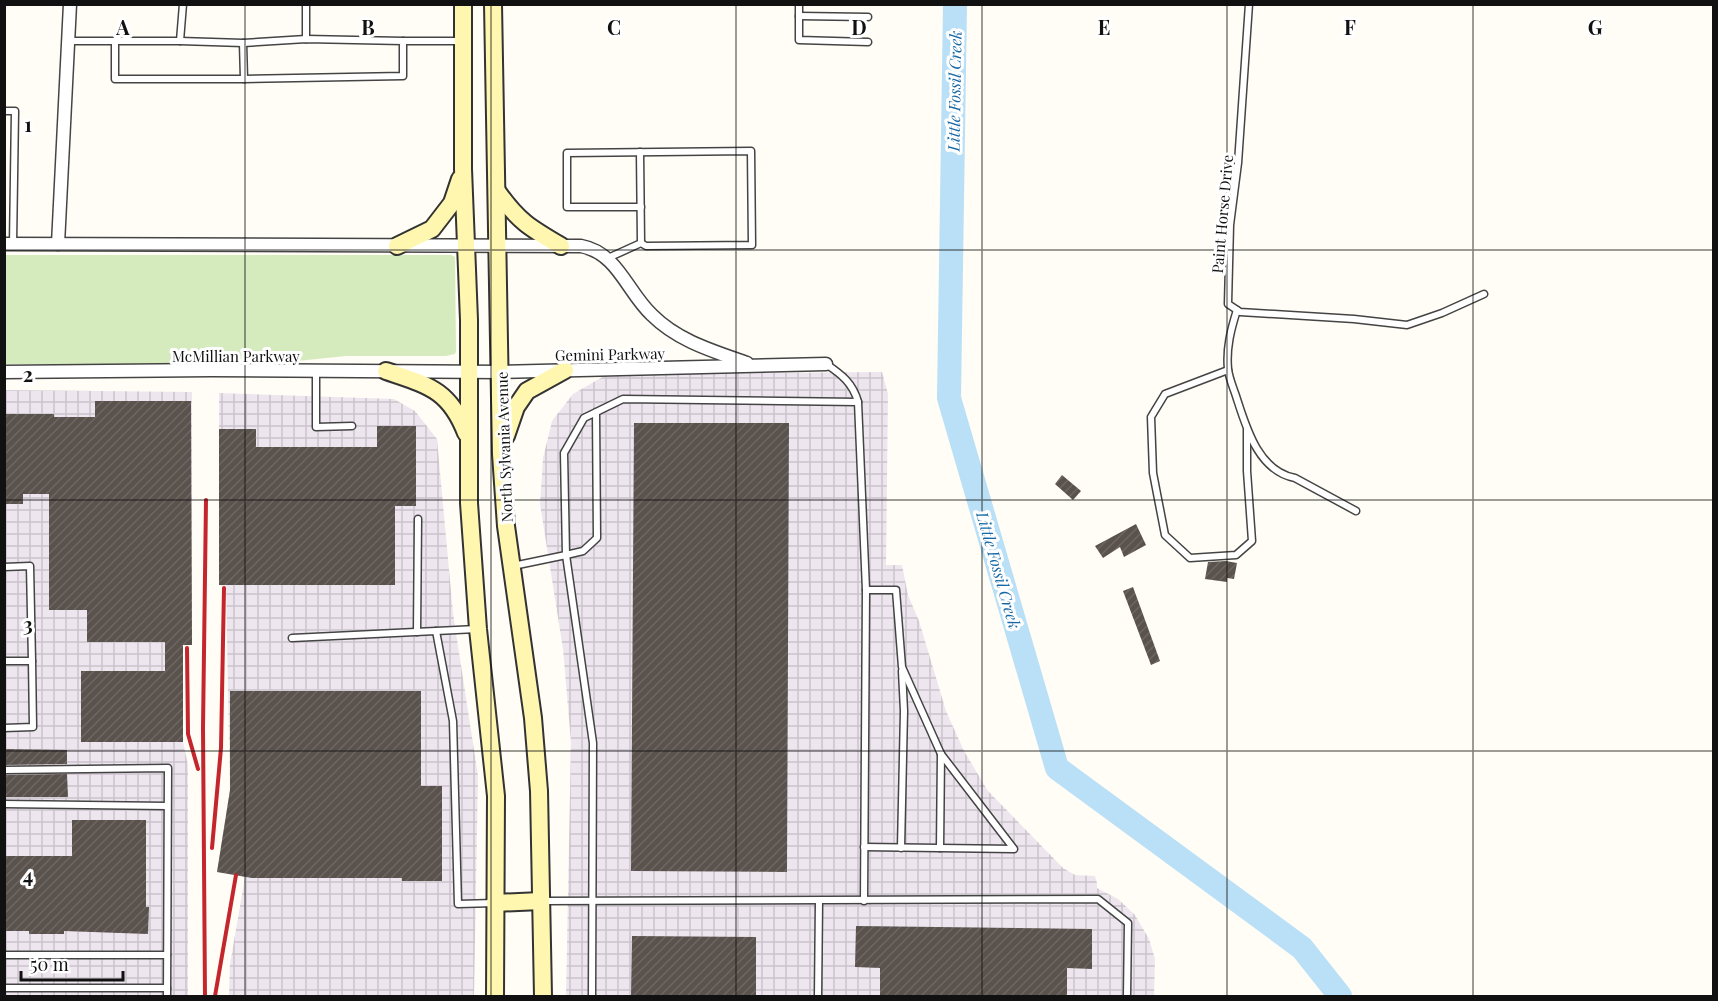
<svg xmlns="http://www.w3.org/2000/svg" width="1718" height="1001" font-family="'Playfair Display',serif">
	<defs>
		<pattern id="industrial-grid" width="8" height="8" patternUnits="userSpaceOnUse" patternTransform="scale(1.5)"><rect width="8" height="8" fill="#eee6ef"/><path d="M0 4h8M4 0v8" fill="none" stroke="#cbc4cc"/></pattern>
		<pattern id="building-hatch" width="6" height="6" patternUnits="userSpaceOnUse" patternTransform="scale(1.5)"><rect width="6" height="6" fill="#5a524d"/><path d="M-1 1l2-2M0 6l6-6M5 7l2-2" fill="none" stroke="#6d6662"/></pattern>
	</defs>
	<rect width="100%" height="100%" fill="#fffdf5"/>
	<!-- industrial -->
	<g fill="url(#industrial-grid)">
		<polygon points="882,372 888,394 886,565 902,565 908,595 919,621 946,711 964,751 988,791 1063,868 1075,875 1095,876 1097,883 1097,888 1118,899 1135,915 1149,939 1155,959 1154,996 566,996 571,742 563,649 540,504 543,458 552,421 573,394 604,376 623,374"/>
		<polygon points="5,390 192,392 192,645 181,645 181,660 183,660 183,742 188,765 188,996 5,996"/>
		<polygon points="219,393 394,399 415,411 437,439 453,613 478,776 474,996 229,996 230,964 245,877 217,872 230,790 226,586 219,585"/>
	</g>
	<!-- grass -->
	<polygon fill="#d5ebbd" points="5,255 451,255 455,257 456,351 455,354 446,356 346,356 258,365 5,364"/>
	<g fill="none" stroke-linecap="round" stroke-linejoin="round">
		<!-- river -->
		<polyline stroke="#b9e0f7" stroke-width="24" points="955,4 949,398 1057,768 1302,948 1340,996"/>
	</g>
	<!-- building -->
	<g fill="url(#building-hatch)">
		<polygon points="95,401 191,401 192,645 183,645 183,742 81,742 81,671 165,671 165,642 87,642 87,610 49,610 49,494 23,494 23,504 4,504 4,414 54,414 54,417 95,417"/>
		<polygon points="634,423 789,423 787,872 631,871"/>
		<polygon points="377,426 416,426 416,506 395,506 395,585 219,585 219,429 256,429 256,447 377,447"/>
		<polygon points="1062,475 1081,491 1073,500 1055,484"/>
		<polygon points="1136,524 1146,545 1124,557 1120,547 1103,558 1095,546"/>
		<polygon points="1226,561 1237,563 1234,579 1227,578 1227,582 1205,579 1208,562"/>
		<polygon points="1133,587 1160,661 1151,665 1123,591"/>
		<polygon points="230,691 421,691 421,786 442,786 442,881 402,881 402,878 252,878 217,872 230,790"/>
		<polygon points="4,749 67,750 67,764 4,765"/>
		<polygon points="4,775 67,774 68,797 4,797"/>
		<polygon points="72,820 146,820 146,907 149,907 148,934 64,931 64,934 29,934 29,931 4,931 4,856 72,856"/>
		<polygon points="856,926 1092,929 1092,969 1067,968 1067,996 880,996 880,968 855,967"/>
		<polygon points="632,936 756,937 756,996 631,996"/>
	</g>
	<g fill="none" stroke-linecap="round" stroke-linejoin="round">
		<!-- lane casing -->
		<g stroke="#444" stroke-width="9">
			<g id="lane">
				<polyline points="799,4 799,40 868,42"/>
				<polyline points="1249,4 1238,163 1230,225 1228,304 1240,312 1354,319 1407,325 1442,313 1484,294"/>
				<polyline points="799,16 868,17"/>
				<polyline points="306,39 306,4"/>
				<polyline points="68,41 180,41 183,4"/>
				<polyline points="115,41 115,79 244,79 243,43"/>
				<polyline points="180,41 243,43 306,39 403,41 403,76 244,79"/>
				<polyline points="403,41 462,41"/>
				<polyline points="4,111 15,111 13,244"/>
				<polyline points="641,207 567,207 567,153 751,151 752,245 646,246 641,243"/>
				<polyline points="608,258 641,243 640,152"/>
				<path d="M1237,310C1231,329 1226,348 1228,369C1229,378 1233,387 1236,396C1246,427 1258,471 1295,478L1356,511"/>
				<path d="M826,364C841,374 853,383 858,402"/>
				<polyline points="1228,370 1165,394 1151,417 1153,473 1165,535 1190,558 1236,555 1252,541 1247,471 1247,430"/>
				<polyline points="316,371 316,427 352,426"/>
				<polyline points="596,412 597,538 583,551 566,555 564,453 584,418 623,399 858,402 866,590 864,901"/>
				<polyline points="513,566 566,555 593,743 592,996"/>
				<polyline points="4,567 30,566 32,661 4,661"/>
				<polyline points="436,631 453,721 458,904 495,903"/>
				<polyline points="417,632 418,519"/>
				<polyline points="292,638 477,629"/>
				<polyline points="4,728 33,727 32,661"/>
				<polyline points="4,770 168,768 167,996"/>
				<polyline points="4,804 167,806"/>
				<polyline points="864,847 1014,849 941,754 902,667 896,590 866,590"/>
				<polyline points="901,848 904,711 902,671"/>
				<polyline points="940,848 941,754"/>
				<polyline points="542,901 1098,899 1128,923 1127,996"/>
				<polyline points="4,955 167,955"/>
				<polyline points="4,988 167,988"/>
				<polyline points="818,996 819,901"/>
			</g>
		</g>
		<!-- street casing -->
		<g stroke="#444" stroke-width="15">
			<g id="street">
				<path d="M4,244L581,246C618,253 627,292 652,315C678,341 713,351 747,363"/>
				<polyline points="58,244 70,4"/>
				<polyline points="4,372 211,370 501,372 826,364"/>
			</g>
		</g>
		<!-- secondary casing -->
		<g stroke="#333" stroke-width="20">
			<g id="secondary">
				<polyline points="463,4 463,169 469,320 469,503 478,629 496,796 495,996"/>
				<polyline points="493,4 501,454 506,526 533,718 539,791 543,996"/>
				<path d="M497,191C518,221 530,228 561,246"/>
				<polyline points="397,246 432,229 452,203 460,179"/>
				<path d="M386,371C427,385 449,389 466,433"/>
				<polyline points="506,436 516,407 527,391 565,370"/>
				<polyline points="495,903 541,901"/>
			</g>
		</g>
		<!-- lane -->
		<use href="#lane" stroke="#fff" stroke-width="6"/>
		<!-- street -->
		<use href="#street" stroke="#fff" stroke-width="12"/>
		<!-- secondary -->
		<use href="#secondary" stroke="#fff6b0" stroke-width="16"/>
		<!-- rail -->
		<g stroke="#c4262e" stroke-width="4">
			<polyline points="187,648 188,734 198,769"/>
			<polyline points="212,848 221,748 224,588"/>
			<polyline points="205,996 203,728 206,500"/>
			<polyline points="215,996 236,875"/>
		</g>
	</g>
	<!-- grid -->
	<path fill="none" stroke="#111" stroke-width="1.5" stroke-opacity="0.55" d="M245,4V996M491,4V996M736,4V996M982,4V996M1227,4V996M1473,4V996M4,250H1714M4,500H1714M4,751H1714"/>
	<g text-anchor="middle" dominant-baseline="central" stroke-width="6" stroke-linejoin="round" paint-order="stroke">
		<!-- street labels -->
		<g font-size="15" fill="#111" stroke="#fff">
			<text transform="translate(1222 214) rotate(-85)">Paint Horse Drive</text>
			<text transform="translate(610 354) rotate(-1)">Gemini Parkway</text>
			<text x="236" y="356">McMillian Parkway</text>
			<text transform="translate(504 447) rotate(-92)">North Sylvania Avenue</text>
		</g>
		<!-- water labels -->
		<g font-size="16" font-style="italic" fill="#1768a6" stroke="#fff">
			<text transform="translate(954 91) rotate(-89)">Little Fossil Creek</text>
			<text transform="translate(999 570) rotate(74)">Little Fossil Creek</text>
		</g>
	</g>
	<g font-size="20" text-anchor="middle" font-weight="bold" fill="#111" stroke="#fff" stroke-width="6" stroke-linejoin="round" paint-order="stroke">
		<text x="123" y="35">A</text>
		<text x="368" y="35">B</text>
		<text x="614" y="35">C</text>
		<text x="859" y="35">D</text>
		<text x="1104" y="35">E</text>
		<text x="1350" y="35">F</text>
		<text x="1595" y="35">G</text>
		<text x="28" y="132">1</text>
		<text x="28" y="382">2</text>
		<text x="28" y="632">3</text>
		<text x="28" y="883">4</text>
	</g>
	<!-- border -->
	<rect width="1718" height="1001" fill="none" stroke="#111111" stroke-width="12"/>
	<!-- scale -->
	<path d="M21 971v9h102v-9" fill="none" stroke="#111111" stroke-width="3"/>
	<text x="30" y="971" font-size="18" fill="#111111" stroke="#ffffff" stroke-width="4.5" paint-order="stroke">50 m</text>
</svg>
